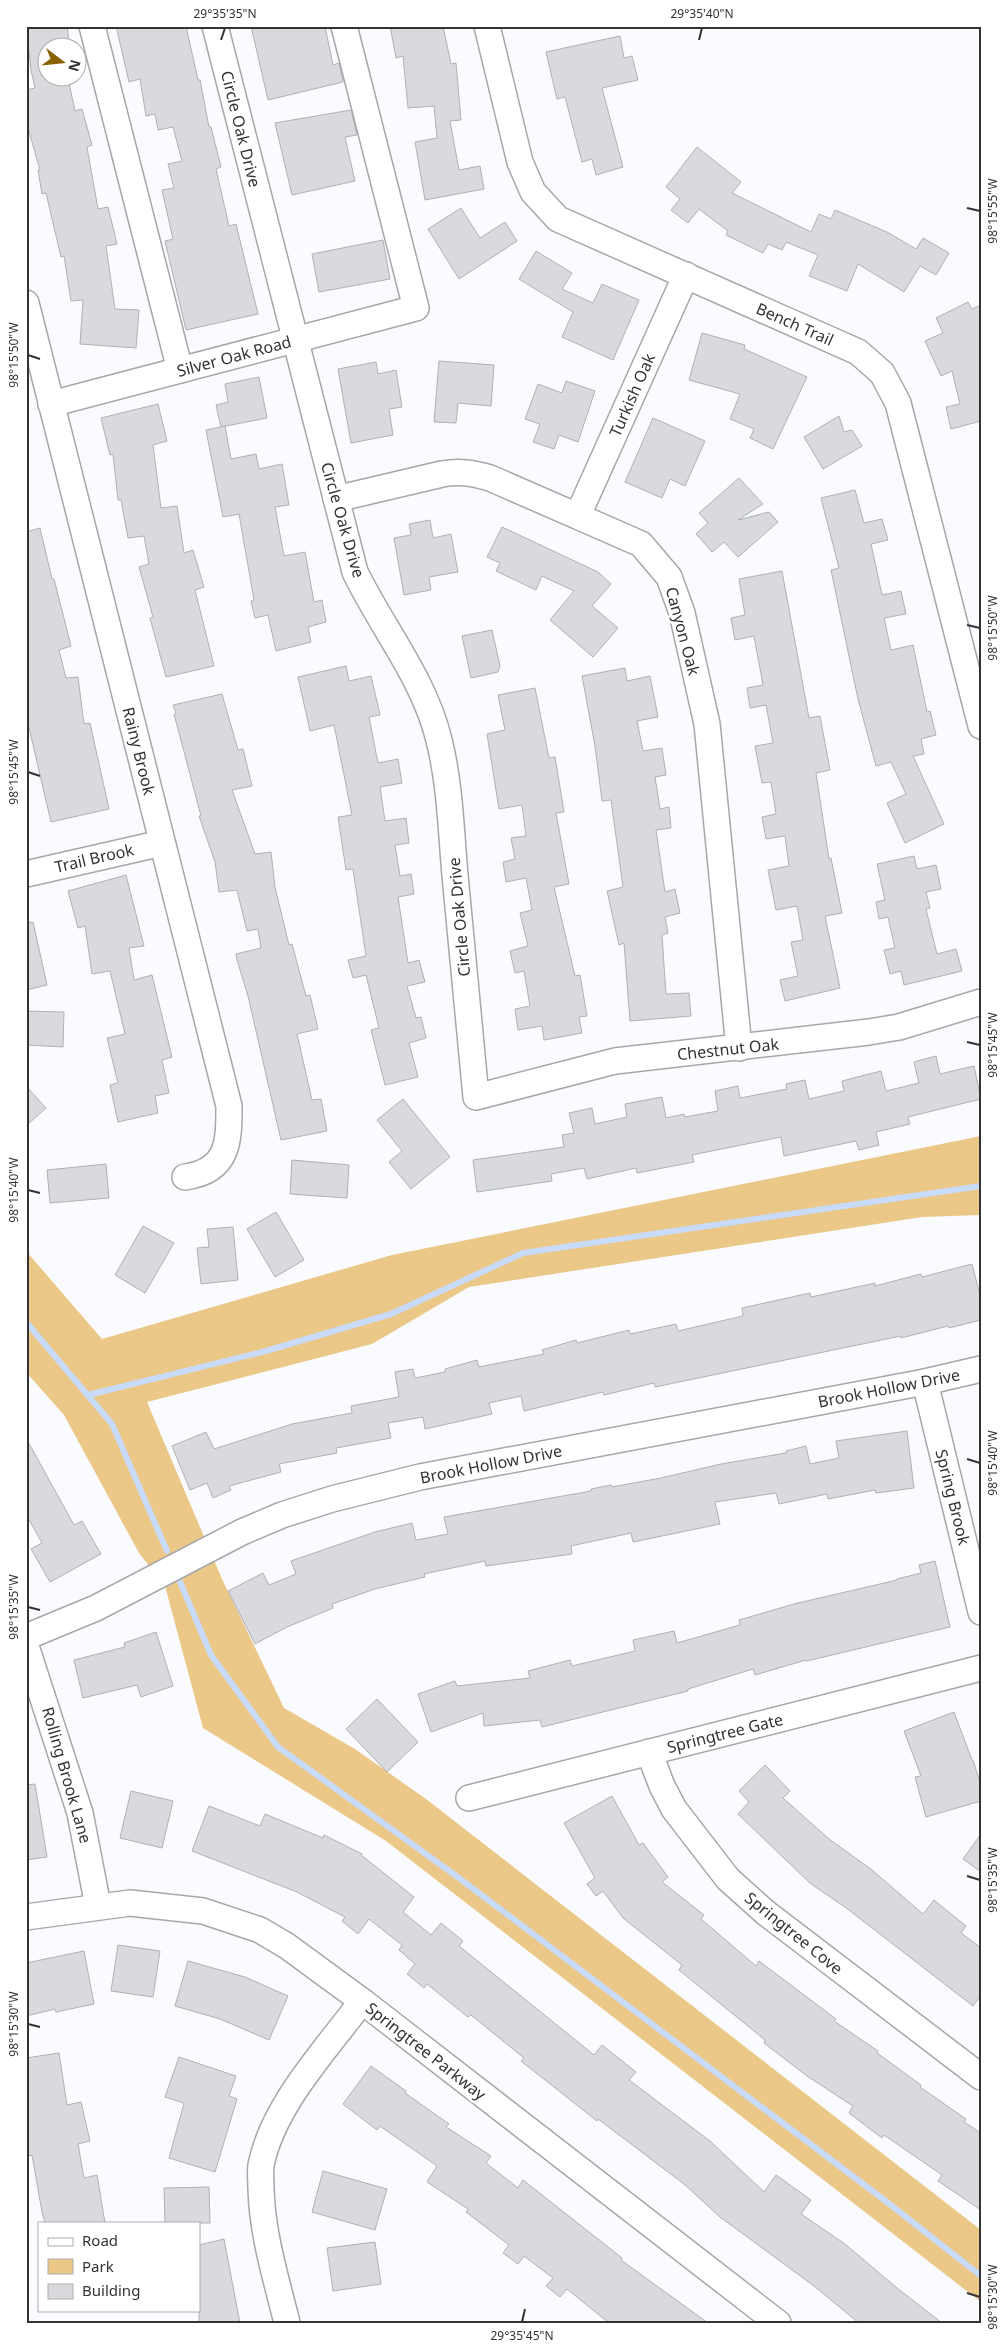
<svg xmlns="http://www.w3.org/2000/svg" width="1007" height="2349" font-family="'Noto Sans',sans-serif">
	<rect width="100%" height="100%" fill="#f9fbfe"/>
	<!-- green -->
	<polygon fill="#ebc788" points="981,1136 981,1215 922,1217 469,1287 372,1344 147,1402 222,1579 284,1708 355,1749 426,1799 981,2230 981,2302 386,1841 203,1728 165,1586 139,1553 64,1415 26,1372 26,1251 102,1339 392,1255"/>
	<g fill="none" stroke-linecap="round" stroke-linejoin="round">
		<!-- stream -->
		<g stroke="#c9dbfb" stroke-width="6">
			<polyline points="26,1322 112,1424 167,1551"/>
			<polyline points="88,1395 266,1351 391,1314 523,1253 981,1186"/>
			<polyline points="180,1582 211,1655 278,1747 459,1878 887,2202 981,2276"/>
		</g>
	</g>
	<!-- building -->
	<g fill="#d8dadd" stroke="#afb1b4">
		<polygon points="26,26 67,26 70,48 48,48 48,78 68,78 75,111 82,109 92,145 87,147 98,209 108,207 117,244 106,246 115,309 139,310 136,348 80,344 83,300 71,301 64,256 61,257 46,193 42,194 38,170 40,170 26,121 26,90 35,88 31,70"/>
		<polygon points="116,26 186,26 198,80 200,80 209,127 211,127 221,167 216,169 229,226 236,224 258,314 186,330 165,241 173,239 162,190 174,188 168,164 182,161 173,127 158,130 155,114 146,116 140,79 129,82"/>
		<polygon points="251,26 325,26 333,65 339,63 343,82 268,100"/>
		<polygon points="390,26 443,26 451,64 456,63 461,120 450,121 459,170 480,166 484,189 425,200 415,142 437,138 434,106 408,108 403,56 396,58"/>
		<polygon points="620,36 624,58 632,56 638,80 602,88 623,167 596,175 592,159 582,162 565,97 557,99 546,52"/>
		<polygon points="351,110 357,135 345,137 355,181 292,195 275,123"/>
		<polygon points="697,147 741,182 732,193 811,232 819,214 831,219 835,210 887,232 916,249 923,238 949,253 936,275 920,266 904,292 858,264 847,291 809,276 818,255 786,242 782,250 768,244 763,253 726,235 728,231 699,209 688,223 671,210 680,199 666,187"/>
		<polygon points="461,208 480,238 505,222 517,241 459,279 428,229"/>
		<polygon points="383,240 390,279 319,292 312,254"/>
		<polygon points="536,251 572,273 562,289 593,303 602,284 639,300 613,360 562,337 573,312 519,279"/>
		<polygon points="968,302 972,309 981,305 981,421 951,429 946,407 960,404 952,371 941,376 925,341 943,333 936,318"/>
		<polygon points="702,333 745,345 744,349 807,377 773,449 750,438 754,429 730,419 740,394 689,380"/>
		<polygon points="439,361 494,365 491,406 458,403 456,423 434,422"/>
		<polygon points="376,362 378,374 396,370 402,407 389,409 393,435 351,443 338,369"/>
		<polygon points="259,377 267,418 221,427 216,405 228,402 225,384"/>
		<polygon points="566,381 595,391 578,442 559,435 554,449 533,442 540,424 525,419 538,384 562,393"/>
		<polygon points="158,404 167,441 153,445 161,508 177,506 184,553 193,550 204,587 195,590 214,666 166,677 150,618 153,617 139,567 149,564 144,536 128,538 121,500 118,500 113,454 110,455 101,418"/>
		<polygon points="839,416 844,432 852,430 862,446 823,469 804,437"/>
		<polygon points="653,418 705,441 685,486 670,479 662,498 625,482"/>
		<polygon points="225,426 231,459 256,454 259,469 282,464 289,505 275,507 284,556 305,552 314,602 322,600 326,622 308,627 311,642 276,651 268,615 255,618 251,601 254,600 239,514 223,517 206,430"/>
		<polygon points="739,478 763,504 738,520 769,512 778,522 738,557 724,542 712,552 696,534 708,523 699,513"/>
		<polygon points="855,490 864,523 882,519 888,540 871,544 882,595 901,591 906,614 884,618 891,650 913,645 927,712 930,711 936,735 921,739 924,754 913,756 944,824 905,843 887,803 906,794 891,762 876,766 858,699 831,570 839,568 821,498"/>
		<polygon points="430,520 433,538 451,534 458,572 429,577 431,590 404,595 394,538 411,535 409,524"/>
		<polygon points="502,527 598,572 611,584 592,606 618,628 593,657 550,620 574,591 542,576 536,590 496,571 500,563 487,557"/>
		<polygon points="40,528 52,579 54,579 71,646 59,650 66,678 78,677 84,724 90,723 109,809 51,822 26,715 26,532"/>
		<polygon points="782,571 809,718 820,716 830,770 816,773 829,859 831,858 842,913 825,916 840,988 785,1001 780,980 798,976 791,942 803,940 797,906 776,910 768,870 789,866 785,836 766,839 762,817 776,814 771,782 762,783 755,746 773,743 766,705 750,708 747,688 763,685 754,636 735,640 731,618 745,615 739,579"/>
		<polygon points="492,630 500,666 498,672 471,678 462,636"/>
		<polygon points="346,666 349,681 371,676 380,715 369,717 378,763 398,759 402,783 380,787 385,821 406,818 409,843 395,845 400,876 411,874 414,894 398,897 408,963 419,960 425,982 407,986 416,1018 421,1017 426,1038 409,1043 418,1077 385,1085 371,1030 379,1028 366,975 353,978 348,960 366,956 353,869 346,870 338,817 352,815 334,725 310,731 298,677"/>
		<polygon points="625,668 627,681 650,676 658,717 637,721 643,751 662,748 666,775 655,777 660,809 669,807 671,828 656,830 665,892 675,889 680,913 665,917 668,933 662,935 666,994 689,993 691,1016 630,1021 624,943 619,945 607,891 623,887 611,800 602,801 595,746 582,676"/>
		<polygon points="535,688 549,758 555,757 564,812 556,813 569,884 554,887 575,976 580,975 587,1016 579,1017 582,1033 544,1040 542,1026 518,1030 515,1009 530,1006 524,971 515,973 510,951 528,946 520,913 532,910 526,878 506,882 503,862 515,859 511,838 526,836 522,805 499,809 487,734 505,730 498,695"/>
		<polygon points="222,694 238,750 243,749 252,786 232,790 255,854 271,852 275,887 289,945 292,944 306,996 310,995 318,1029 297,1034 312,1100 321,1099 327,1131 281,1140 248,996 237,960 236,954 261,948 258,929 247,931 237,890 219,892 215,862 199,816 201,816 174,714 176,713 173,705"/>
		<polygon points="914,856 917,869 936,865 941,889 926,892 930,908 926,909 937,954 956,949 962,971 904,985 901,971 890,974 884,950 895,948 888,917 879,919 876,902 885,900 877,864"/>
		<polygon points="126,875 144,946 129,948 134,980 152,975 172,1057 162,1060 169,1093 155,1096 158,1113 118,1122 110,1085 118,1083 107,1038 125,1034 110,971 92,974 85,926 78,928 68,891"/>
		<polygon points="33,922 47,985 26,990 26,923"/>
		<polygon points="26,1011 64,1012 63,1047 26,1045"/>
		<polygon points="936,1056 940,1074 974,1066 981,1099 908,1117 910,1124 876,1132 879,1145 859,1150 856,1141 784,1156 781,1137 692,1155 694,1162 637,1173 636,1168 587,1179 584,1168 551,1174 552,1181 477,1192 473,1160 564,1147 562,1135 574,1133 569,1113 592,1108 595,1124 627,1117 625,1104 662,1097 666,1118 684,1114 685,1117 718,1111 715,1091 738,1086 740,1098 787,1089 786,1084 805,1080 809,1099 844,1091 842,1081 881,1071 886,1091 919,1083 914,1062"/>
		<polygon points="26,1086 46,1108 26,1126"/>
		<polygon points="403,1099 450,1157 411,1189 389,1162 402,1151 377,1120"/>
		<polygon points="292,1160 349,1165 347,1198 290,1194"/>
		<polygon points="106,1164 109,1198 50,1203 47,1170"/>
		<polygon points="276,1212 304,1260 275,1277 247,1229"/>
		<polygon points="143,1226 174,1243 145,1293 115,1275"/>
		<polygon points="233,1227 238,1280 201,1284 197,1248 209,1247 207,1229"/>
		<polygon points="972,1264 981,1299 981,1320 949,1328 948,1326 901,1338 901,1336 655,1387 654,1383 604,1395 603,1392 524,1411 521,1396 489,1403 492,1414 425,1429 423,1417 388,1423 391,1438 336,1448 337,1453 279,1464 281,1472 229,1486 231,1490 213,1498 207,1483 190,1490 172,1446 206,1432 214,1449 292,1424 352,1413 351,1406 399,1397 395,1372 413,1369 415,1378 445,1372 445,1369 477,1360 479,1367 544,1354 542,1350 576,1340 577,1343 629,1330 630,1334 676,1324 678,1331 743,1316 742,1308 810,1293 811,1297 875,1283 875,1286 921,1274 922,1277"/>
		<polygon points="907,1431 914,1488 876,1493 875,1490 828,1499 827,1494 779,1504 776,1493 715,1502 720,1524 633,1542 631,1533 571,1546 572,1554 486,1566 485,1561 424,1574 425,1577 375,1589 332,1604 333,1608 287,1627 255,1644 228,1591 263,1573 269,1585 296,1574 291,1561 375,1532 412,1523 416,1540 448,1534 444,1517 591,1491 591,1489 611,1485 612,1487 661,1478 721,1464 786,1453 786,1451 806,1446 810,1464 839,1458 836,1441"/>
		<polygon points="26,1438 74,1525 82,1521 101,1554 50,1582 31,1549 42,1543 26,1514"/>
		<polygon points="935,1561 950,1627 807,1661 806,1660 755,1675 753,1669 688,1689 688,1691 542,1727 540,1720 484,1726 483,1713 431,1732 418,1694 455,1681 457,1686 530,1678 528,1671 570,1660 572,1666 635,1651 633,1640 674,1631 677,1643 740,1625 739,1620 794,1604 897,1580 897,1579 921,1573 919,1565"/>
		<polygon points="156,1632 173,1686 141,1697 137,1685 83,1698 74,1660 125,1647 124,1643"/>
		<polygon points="377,1699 418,1742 387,1772 346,1729"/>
		<polygon points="954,1712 972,1760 973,1760 981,1786 981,1801 926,1817 915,1777 921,1776 904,1731"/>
		<polygon points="765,1765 790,1791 783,1798 829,1839 872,1870 923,1914 934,1900 966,1926 961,1933 981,1948 981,1996 973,2006 845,1907 811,1884 738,1814 749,1802 739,1791"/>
		<polygon points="35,1784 47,1857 26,1860 26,1785"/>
		<polygon points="131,1791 173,1801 162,1848 120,1838"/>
		<polygon points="612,1796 639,1845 643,1843 668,1877 662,1882 704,1915 701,1919 756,1966 759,1961 836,2019 834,2021 878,2051 877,2053 921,2085 920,2087 966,2119 964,2122 981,2133 981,2210 938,2181 942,2175 884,2135 882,2138 849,2113 853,2106 807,2076 764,2043 765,2040 679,1970 682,1965 623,1918 603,1891 596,1896 587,1884 595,1878 564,1823"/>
		<polygon points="209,1806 260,1826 265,1814 323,1838 324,1835 362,1854 361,1855 414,1897 403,1912 431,1935 441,1923 463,1941 459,1946 594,2055 602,2045 636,2072 629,2080 710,2141 764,2192 776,2175 811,2200 801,2214 845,2244 897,2288 942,2323 859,2323 814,2286 720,2217 684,2184 598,2119 597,2121 521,2061 524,2058 471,2015 468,2017 427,1984 424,1988 407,1974 415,1964 399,1950 402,1945 369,1919 358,1934 342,1921 345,1917 297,1892 192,1851"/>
		<polygon points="981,1834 981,1872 963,1859"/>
		<polygon points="118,1945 160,1951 153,1997 111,1991"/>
		<polygon points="84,1951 94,2004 56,2012 55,2009 26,2016 26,1963"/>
		<polygon points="188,1961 245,1977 288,1996 269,2040 220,2019 175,2006"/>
		<polygon points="59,2053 67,2105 81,2102 90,2141 78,2144 84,2178 97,2175 105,2223 45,2223 42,2212 32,2155 29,2156 26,2145 26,2058"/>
		<polygon points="179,2057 236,2076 229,2096 237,2099 215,2172 169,2158 184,2103 165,2097"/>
		<polygon points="371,2066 406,2091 405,2093 449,2124 446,2127 491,2156 486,2163 518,2188 523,2180 622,2258 621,2260 708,2323 609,2323 567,2289 560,2297 546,2286 553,2278 524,2256 518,2264 503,2253 509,2245 466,2212 468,2209 427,2182 437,2166 380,2126 377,2130 343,2104"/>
		<polygon points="323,2171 387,2189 375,2230 312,2212"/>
		<polygon points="209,2187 210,2223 165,2223 164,2188"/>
		<polygon points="224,2239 240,2323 199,2323 199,2245"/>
		<polygon points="375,2242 381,2284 333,2291 327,2248"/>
	</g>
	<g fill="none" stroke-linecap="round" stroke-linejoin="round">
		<!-- minor casing -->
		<g stroke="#a6a7aa" stroke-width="28">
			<g id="minor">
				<polyline points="92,26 180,370"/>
				<path d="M215,26L355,572C382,628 424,678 439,740C450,784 451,830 455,875C462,949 469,1023 476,1097L615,1061L869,1032L899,1027L981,1002"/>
				<polyline points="487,26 520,162 533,192 558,219 858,352 882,373 898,403 981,726"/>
				<path d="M26,303L229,1106C229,1141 229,1171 185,1177"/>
				<polyline points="51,404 416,308 344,26"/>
				<path d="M336,499L442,474C460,471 473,473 490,478L641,544L669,577L682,613L707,724L739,1048"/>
				<polyline points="578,515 686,275"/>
				<polyline points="26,874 162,843"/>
				<polyline points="925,1382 981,1612"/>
				<polyline points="26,1637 96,1608 242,1532 282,1515 332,1499 420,1477 925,1382 981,1369"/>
				<polyline points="26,1646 80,1813 98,1906"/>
				<polyline points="649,1752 662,1786 674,1809 728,1879 766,1913 981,2077"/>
				<polyline points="469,1798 981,1668"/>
				<polyline points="26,1917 130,1903 203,1911 260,1930 287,1946 362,2001 778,2323"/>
				<path d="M287,2323C276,2278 262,2234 261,2188C261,2181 260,2173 261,2165C273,2105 326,2050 362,2001"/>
			</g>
		</g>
		<!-- minor -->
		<use href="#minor" stroke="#fff" stroke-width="25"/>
	</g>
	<!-- ticks -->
	<path fill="none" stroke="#333334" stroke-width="2" d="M221,40L225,28M699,40L702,28M967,208L980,211M28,355L40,359M967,625L980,628M28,772L40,776M967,1042L980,1045M28,1190L40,1193M967,1459L980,1463M28,1607L40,1610M967,1876L980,1880M28,2024L40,2027M967,2293L980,2297M522,2322L525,2309"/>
	<g text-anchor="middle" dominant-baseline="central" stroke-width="5" stroke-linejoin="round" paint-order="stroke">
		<!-- street labels -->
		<g font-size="16" fill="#333334" stroke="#fff">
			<text transform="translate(241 129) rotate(76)">Circle Oak Drive</text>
			<text transform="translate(795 324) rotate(24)">Bench Trail</text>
			<text transform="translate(234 356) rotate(-15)">Silver Oak Road</text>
			<text transform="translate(632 395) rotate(-66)">Turkish Oak</text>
			<text transform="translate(343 520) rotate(74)">Circle Oak Drive</text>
			<text transform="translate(683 631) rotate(75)">Canyon Oak</text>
			<text transform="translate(139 751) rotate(76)">Rainy Brook</text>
			<text transform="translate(94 858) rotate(-13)">Trail Brook</text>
			<text transform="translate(459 917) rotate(-95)">Circle Oak Drive</text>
			<text transform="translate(728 1049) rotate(-6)">Chestnut Oak</text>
			<text transform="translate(889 1388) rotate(-11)">Brook Hollow Drive</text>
			<text transform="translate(491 1464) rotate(-11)">Brook Hollow Drive</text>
			<text transform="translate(953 1497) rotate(76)">Spring Brook</text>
			<text transform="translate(725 1733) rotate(-14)">Springtree Gate</text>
			<text transform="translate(67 1775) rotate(74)">Rolling Brook Lane</text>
			<text transform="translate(794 1933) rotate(39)">Springtree Cove</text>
			<text transform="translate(426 2051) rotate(38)">Springtree Parkway</text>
		</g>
	</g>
	<!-- border -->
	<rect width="1007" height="2349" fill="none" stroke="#ffffff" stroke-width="55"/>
	<!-- legend -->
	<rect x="38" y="2222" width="162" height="90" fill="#ffffff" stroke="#adadae"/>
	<rect x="48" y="2238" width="25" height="8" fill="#ffffff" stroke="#adadae"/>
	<text x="82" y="2246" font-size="15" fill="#333334">Road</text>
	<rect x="48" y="2259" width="25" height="15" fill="#ebc788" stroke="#adadae"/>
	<text x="82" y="2272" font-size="15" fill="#333334">Park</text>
	<rect x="48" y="2284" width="25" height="15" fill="#d8dadd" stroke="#adadae"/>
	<text x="82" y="2296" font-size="15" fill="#333334">Building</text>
	<!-- north arrow -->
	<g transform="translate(62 62) rotate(106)"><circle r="24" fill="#ffffff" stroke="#adadae"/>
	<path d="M0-4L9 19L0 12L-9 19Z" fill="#886100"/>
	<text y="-8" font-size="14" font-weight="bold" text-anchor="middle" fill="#333334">N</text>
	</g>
	<rect x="28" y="28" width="952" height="2294" fill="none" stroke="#333334" stroke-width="2"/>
	<g font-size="12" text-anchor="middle" fill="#333334">
		<text x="225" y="18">29°35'35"N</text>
		<text x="702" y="18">29°35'40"N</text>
		<text transform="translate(993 211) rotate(-90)" y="4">98°15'55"W</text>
		<text transform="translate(14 355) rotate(-90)" y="4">98°15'50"W</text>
		<text transform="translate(993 628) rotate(-90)" y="4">98°15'50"W</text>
		<text transform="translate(14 772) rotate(-90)" y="4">98°15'45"W</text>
		<text transform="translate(993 1045) rotate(-90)" y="4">98°15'45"W</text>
		<text transform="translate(14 1190) rotate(-90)" y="4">98°15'40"W</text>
		<text transform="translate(993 1463) rotate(-90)" y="4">98°15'40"W</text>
		<text transform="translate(14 1607) rotate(-90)" y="4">98°15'35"W</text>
		<text transform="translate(993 1880) rotate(-90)" y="4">98°15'35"W</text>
		<text transform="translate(14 2024) rotate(-90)" y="4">98°15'30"W</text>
		<text transform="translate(993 2297) rotate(-90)" y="4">98°15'30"W</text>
		<text x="522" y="2340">29°35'45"N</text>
	</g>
</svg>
